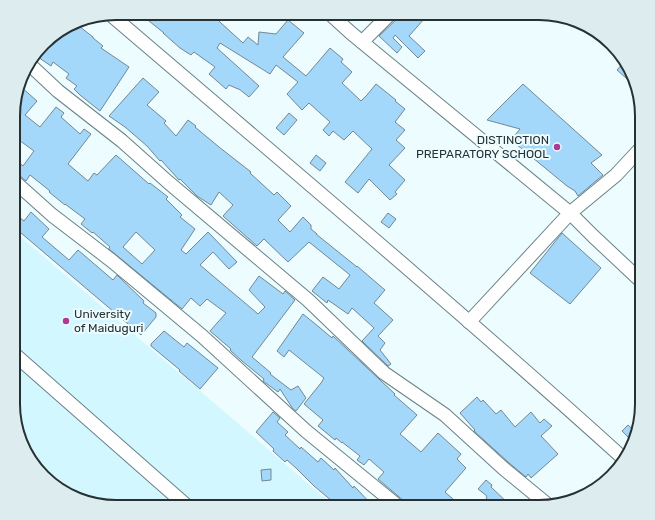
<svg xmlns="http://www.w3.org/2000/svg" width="655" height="520" font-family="Rubik,sans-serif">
	<rect width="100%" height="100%" fill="#ecfcff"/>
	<!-- built -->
	<polygon fill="#d3f7ff" points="14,231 335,507 109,507 76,499 48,481 24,449 13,411"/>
	<!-- building -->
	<g fill="#a3d8fa" stroke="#748793" fill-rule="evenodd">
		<polygon points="139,13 224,13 218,20 221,23 243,43 248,37 258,45 259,32 276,34 288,20 304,33 283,57 306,76 330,48 343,59 341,62 352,72 342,83 361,101 367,95 376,84 396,100 395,101 405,109 395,122 405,130 396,140 405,148 389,165 405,180 395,192 397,194 390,200 369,179 358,193 345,182 372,149 353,131 344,140 333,131 329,136 323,130 330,122 309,103 302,110 287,94 298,82 276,65 270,74 220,43 217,48 259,86 249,97 239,89 238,89 229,85 226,89 209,74 215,67 194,52 191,55 180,48 163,33 164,33"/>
		<polygon points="400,13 418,13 424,19 409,36 425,51 418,58 395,35 393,38 402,47 397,53 379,36 397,19"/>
		<polygon points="75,23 93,37 93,38 103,46 101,48 129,67 100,111 80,95 74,89 77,86 66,78 69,74 53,62 51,66 35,55 48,38"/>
		<polygon points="624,62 631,71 635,86 617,70"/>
		<polygon points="143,78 159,92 147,105 166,121 164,123 176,136 188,120 196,126 195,127 219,147 251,172 250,173 274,195 277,192 291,206 278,220 290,232 303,217 311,225 311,229 317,234 316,234 357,267 357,266 385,290 374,303 393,320 378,336 385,343 380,350 391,364 388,366 362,341 374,328 352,308 348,314 328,300 327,303 312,291 323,277 339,289 350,275 309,242 288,262 264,239 257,246 223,216 233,205 219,192 211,205 197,196 180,179 179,180 161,160 160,161 147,146 125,127 109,116"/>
		<polygon points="523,84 602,155 591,163 603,175 578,196 575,191 567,186 511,140 520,129 487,120"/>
		<path d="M20,86L37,101L25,115L40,127L56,107L64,113L61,117L80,134L84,129L91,134L68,164L88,181L94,173L97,175L116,155L149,184L150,183L168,197L166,199L182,215L180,217L195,229L181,250L186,254L208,232L237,262L229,269L213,252L200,265L258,314L265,307L249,290L259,276L283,294L285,291L295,300L252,357L271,373L270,374L291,390L298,386L306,398L296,411L293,409L280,389L278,392L263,381L264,379L242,361L230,350L231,349L210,331L226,313L207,299L200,306L191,298L182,309L109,249V248L110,247L93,232L92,233L81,224L85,219L65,204V205L49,192L50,191L30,175L26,181L19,175L14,172V158L23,166L34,151L19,140L14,146V106L20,99L16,95ZM136,232L155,250L142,264L123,247Z"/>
		<polygon points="289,113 297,120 284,135 276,128"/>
		<polygon points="316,155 326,163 320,171 310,163"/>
		<polygon points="31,212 49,229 42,237 69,260 78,250 113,280 117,275 144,301 143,303 156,313 156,317 141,335 14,227 14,213 24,221"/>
		<polygon points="388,213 396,219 389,228 381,222"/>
		<polygon points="562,233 601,268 570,304 530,273"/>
		<polygon points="303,314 319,327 332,338 333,336 395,394 394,395 417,415 400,434 421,452 438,433 461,454 457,459 466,468 445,492 462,507 407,507 404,501 378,479 384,472 369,459 364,465 357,460 360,456 342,442 342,443 336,438 335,440 318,426 323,420 304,404 321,383 324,378 289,350 284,357 277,351"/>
		<polygon points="164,331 184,347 187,343 218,368 200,389 179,371 180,370 151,346 151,344"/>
		<polygon points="477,397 481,402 483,400 496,414 501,410 515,427 531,412 540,423 544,419 552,426 541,436 558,454 531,478 528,474 526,477 508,462 474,431 475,430 460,413"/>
		<polygon points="273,412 280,418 277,422 288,432 285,435 300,449 301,447 318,462 321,458 334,470 335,468 353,488 354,486 374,507 339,507 314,486 296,468 287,460 285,462 273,451 274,449 256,432"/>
		<polygon points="628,425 636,432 630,439 622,431"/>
		<polygon points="271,469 271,480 262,481 261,470"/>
		<polygon points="486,480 492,485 491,487 512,507 496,507 486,498 487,496 478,489"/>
	</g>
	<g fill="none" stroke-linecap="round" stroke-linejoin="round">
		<!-- minor casing -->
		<g stroke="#6a8287" stroke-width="15">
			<g id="minor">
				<polyline points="329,13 351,33 570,213 593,236 642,282"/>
				<path d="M110,14C282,161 456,307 624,459"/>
				<polyline points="362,42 391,13"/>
				<polyline points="28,63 58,91 122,141 168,182 308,300 384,373 445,415 503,468 548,505"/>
				<polyline points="14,181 52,215 112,261 202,336 306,431 399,507"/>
				<polyline points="469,322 570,213 616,175 642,147"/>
				<polyline points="13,353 188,507"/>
			</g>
		</g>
		<!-- minor -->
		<use href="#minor" stroke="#fff" stroke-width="13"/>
	</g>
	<!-- markers -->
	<g fill="#ad3993" stroke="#ecfcff" stroke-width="1.5">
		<circle cx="557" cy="147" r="4"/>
		<circle cx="66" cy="321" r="4"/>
	</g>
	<g text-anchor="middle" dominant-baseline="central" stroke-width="4" stroke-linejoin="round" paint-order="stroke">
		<!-- poi labels -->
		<g font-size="12" fill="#273133" stroke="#ecfcff" text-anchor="end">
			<text x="549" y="140">DISTINCTION<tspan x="549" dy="14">PREPARATORY SCHOOL</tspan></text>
			<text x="74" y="314" text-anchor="start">University<tspan x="74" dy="14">of Maiduguri</tspan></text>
		</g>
	</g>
	<!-- crop -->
	<path d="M0 0H655V520H0ZM116 20H539A96 96 0 0 1 635 116V404A96 96 0 0 1 539 500H116A96 96 0 0 1 20 404V116A96 96 0 0 1 116 20Z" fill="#dcecef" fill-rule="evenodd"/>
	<path fill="none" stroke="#273133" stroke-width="2" d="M116 20H539A96 96 0 0 1 635 116V404A96 96 0 0 1 539 500H116A96 96 0 0 1 20 404V116A96 96 0 0 1 116 20Z"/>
</svg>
